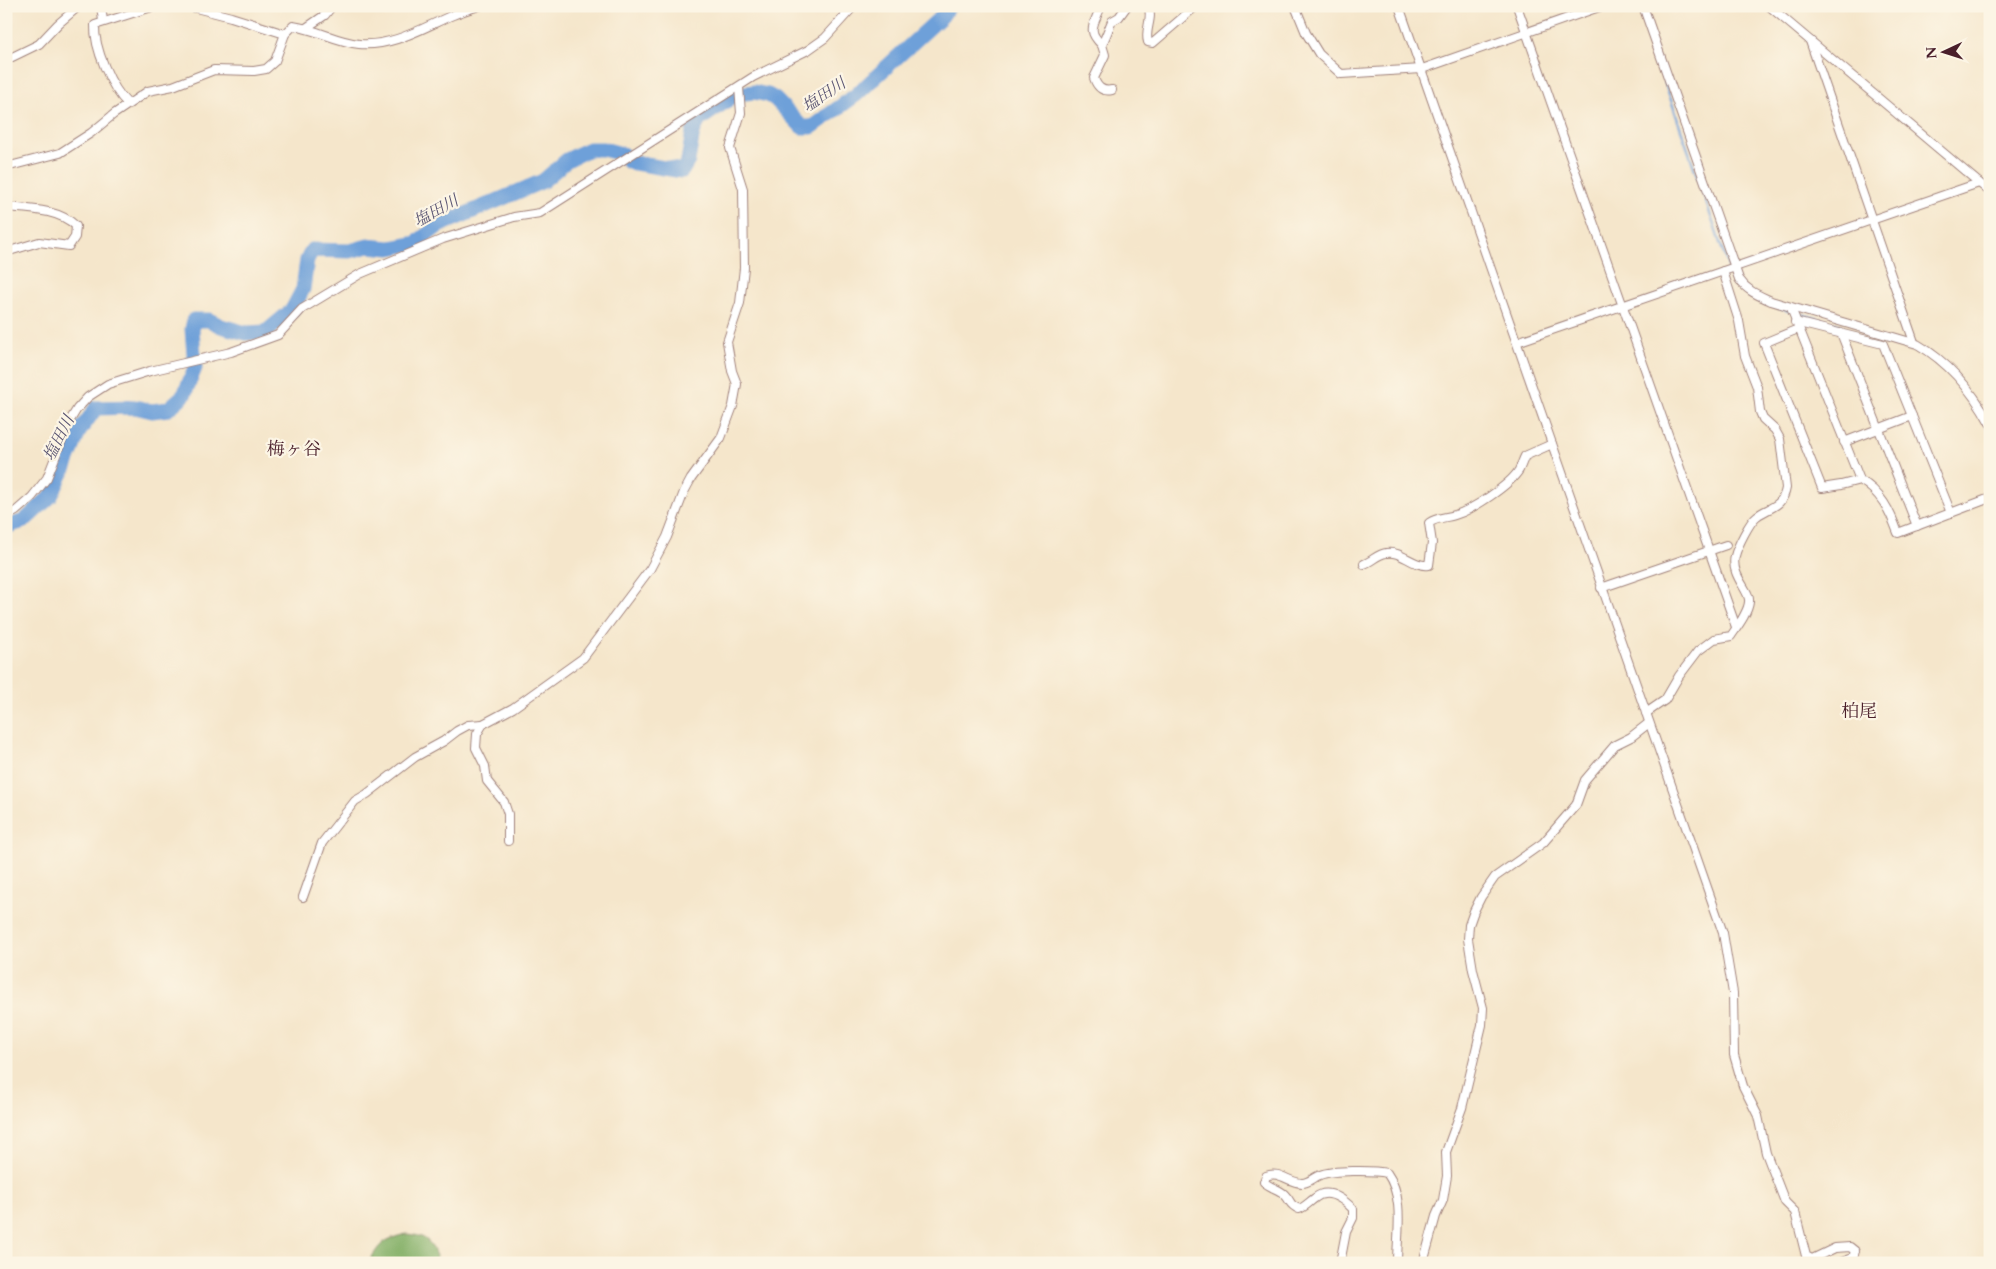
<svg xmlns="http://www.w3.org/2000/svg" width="1996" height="1269" font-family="Cardo,'Noto Serif JP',serif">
	<rect width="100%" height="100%" fill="#fcf5e5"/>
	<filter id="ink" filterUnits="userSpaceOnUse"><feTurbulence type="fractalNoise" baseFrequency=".02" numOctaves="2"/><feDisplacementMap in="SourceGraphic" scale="10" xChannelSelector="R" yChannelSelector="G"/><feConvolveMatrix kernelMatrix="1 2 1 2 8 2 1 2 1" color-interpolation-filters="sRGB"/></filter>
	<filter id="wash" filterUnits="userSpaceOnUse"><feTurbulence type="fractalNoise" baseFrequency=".0096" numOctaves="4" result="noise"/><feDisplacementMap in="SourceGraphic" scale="20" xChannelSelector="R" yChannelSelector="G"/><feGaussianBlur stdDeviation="1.12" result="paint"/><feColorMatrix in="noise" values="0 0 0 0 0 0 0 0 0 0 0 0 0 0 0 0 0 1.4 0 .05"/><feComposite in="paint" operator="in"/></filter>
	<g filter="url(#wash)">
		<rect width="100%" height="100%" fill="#f5e6cb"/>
		<!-- forest -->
		<path fill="#84b068" stroke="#67684a" d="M406,1234C430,1236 430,1242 439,1263H368C381,1243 382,1240 406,1234Z"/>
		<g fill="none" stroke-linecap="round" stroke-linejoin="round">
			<!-- stream -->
			<g stroke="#6ea0d9" stroke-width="2.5">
				<path d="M1649,36L1731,275C1744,300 1764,304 1789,311"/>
				<polyline points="1794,312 1840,325"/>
				<polyline points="1976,407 1990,432"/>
			</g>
			<!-- river -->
			<polyline stroke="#6ea0d9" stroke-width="15" points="6,527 24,521 51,496 65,467 79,432 96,408 135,407 152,411 168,409 184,395 195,368 192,329 194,320 209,320 221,326 246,333 266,332 292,310 303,289 307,260 312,250 350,251 368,246 390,248 416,243 438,226 543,181 567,160 589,149 603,149 622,154 629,162 682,171 688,161 693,132 699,120 736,94 754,92 768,95 775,99 802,127 812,127 856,95 942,16 949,6"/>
		</g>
	</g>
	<g filter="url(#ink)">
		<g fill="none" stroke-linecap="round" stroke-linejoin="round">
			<!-- street casing -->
			<g stroke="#a0827b" stroke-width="10">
				<g id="street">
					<polyline points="101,6 103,21"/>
					<polyline points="188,6 231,17 285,34"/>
					<path d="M1101,6C1094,25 1086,30 1102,45"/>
					<path d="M1148,6C1154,18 1144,30 1148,42L1153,43L1196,6"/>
					<polyline points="1295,6 1306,33 1319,54 1341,74 1422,69 1602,6"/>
					<polyline points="1399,6 1723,933 1733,993 1734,1055 1743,1086 1758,1116 1766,1153 1785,1202 1795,1212 1806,1256 1812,1259 1835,1248 1850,1247 1855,1251 1853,1258 1840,1263"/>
					<polyline points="1517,6 1736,627"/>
					<path d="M1643,6L1739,279C1747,291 1758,295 1771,301L1917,344C1950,363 1972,390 1990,423"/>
					<polyline points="1769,6 1990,192"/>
					<polyline points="306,28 325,15 332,6"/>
					<polyline points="1810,41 1914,342"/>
					<polyline points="6,60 39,44 58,24 79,6"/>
					<path d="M1112,90C1102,92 1097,87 1094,78L1105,55L1102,45L1112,21L1119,17L1127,6"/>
					<path d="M128,104C111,88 94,48 95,25L155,6"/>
					<path d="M6,167L60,153L91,133L114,114L148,91L173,86L214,70L254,71L266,69L275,61L285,34L293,26C316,29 337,42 359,44C393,47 424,27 453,15C462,11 470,9 479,6"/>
					<path d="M6,207C28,209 59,209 76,226L75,237L69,246L39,242L6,252"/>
					<polyline points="1791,308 1860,480"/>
					<polyline points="1795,322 1883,344 1951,513"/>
					<path d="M1798,329L1764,343L1822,488L1841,485L1860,480C1881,492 1890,511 1898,533L1990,498"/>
					<polyline points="1841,333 1917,526"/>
					<polyline points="1517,342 1979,183"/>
					<polyline points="1844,442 1912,416"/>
					<polyline points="6,517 16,511 32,497 47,478 69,422 77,409 88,397 108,384 150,371 231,352 278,335 302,309 360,274 443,239 514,217 540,213 753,77 808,50 825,38 854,6"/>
					<path d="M1364,564C1372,561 1378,554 1386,553C1402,550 1412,567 1429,565L1432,543L1429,523C1437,517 1446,518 1455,515C1472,510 1510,485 1519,470C1521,466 1523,460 1525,456L1552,444"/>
					<polyline points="1601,588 1726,545"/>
					<path d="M1646,713L1665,700L1679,676L1698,651L1714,639L1731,636C1737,627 1748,613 1749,602C1751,591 1730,576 1735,556C1737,547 1750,521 1757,516C1769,507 1783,507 1786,488L1780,439L1775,430L1763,419L1760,412L1757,387L1745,356L1739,321L1723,271"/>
					<polyline points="508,841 508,814 504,802 487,781 485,766 476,748 477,734 483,724 513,708 583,658 650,569 667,537 684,492 691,479 721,438 733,406 737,384 732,371 727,342 740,303 744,268 743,189 730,148 741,113 739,87"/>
					<polyline points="303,897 322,843 355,801 367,794 415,757 444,741 457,731 468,725 483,724"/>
					<path d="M1340,1263L1346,1232L1353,1218V1209C1343,1199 1328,1187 1315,1198C1309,1202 1305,1207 1299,1209C1288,1204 1292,1202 1285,1195C1280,1189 1270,1188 1264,1182L1266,1176C1280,1170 1288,1183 1302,1183C1309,1183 1314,1177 1320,1175C1332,1170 1374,1170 1387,1173C1405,1198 1397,1234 1397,1263"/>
					<polyline points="1423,1263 1436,1216 1443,1200 1447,1176 1446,1152 1462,1108 1482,1025 1483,1008 1473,970 1468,939 1469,925 1474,911 1481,897 1495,877 1543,843 1576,805 1585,780 1615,745 1631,737 1649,723"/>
				</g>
			</g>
			<!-- street -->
			<use href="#street" stroke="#fff" stroke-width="8"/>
		</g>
	</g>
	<g text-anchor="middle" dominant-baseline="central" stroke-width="4.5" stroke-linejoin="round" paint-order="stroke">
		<!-- water labels -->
		<g font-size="16" font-style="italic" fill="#585371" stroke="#fcf5e5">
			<text transform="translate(824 95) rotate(-34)">塩田川</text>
			<text transform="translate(436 211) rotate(-29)">塩田川</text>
			<text transform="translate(59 438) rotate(-63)">塩田川</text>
		</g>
		<!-- quarter labels -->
		<g font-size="18" fill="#4a1f2b" stroke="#fcf5e5">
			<text x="294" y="449">梅ヶ谷</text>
			<text x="1859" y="711">柏尾</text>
		</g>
	</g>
	<!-- margin -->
	<rect width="1996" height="1269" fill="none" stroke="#fcf5e5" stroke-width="25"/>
	<!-- north arrow -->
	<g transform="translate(1944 52) rotate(266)" stroke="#fcf5e5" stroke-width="4" paint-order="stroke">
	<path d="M0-4L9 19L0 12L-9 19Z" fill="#4a1f2b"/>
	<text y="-8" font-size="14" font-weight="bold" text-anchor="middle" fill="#4a1f2b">N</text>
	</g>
</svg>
